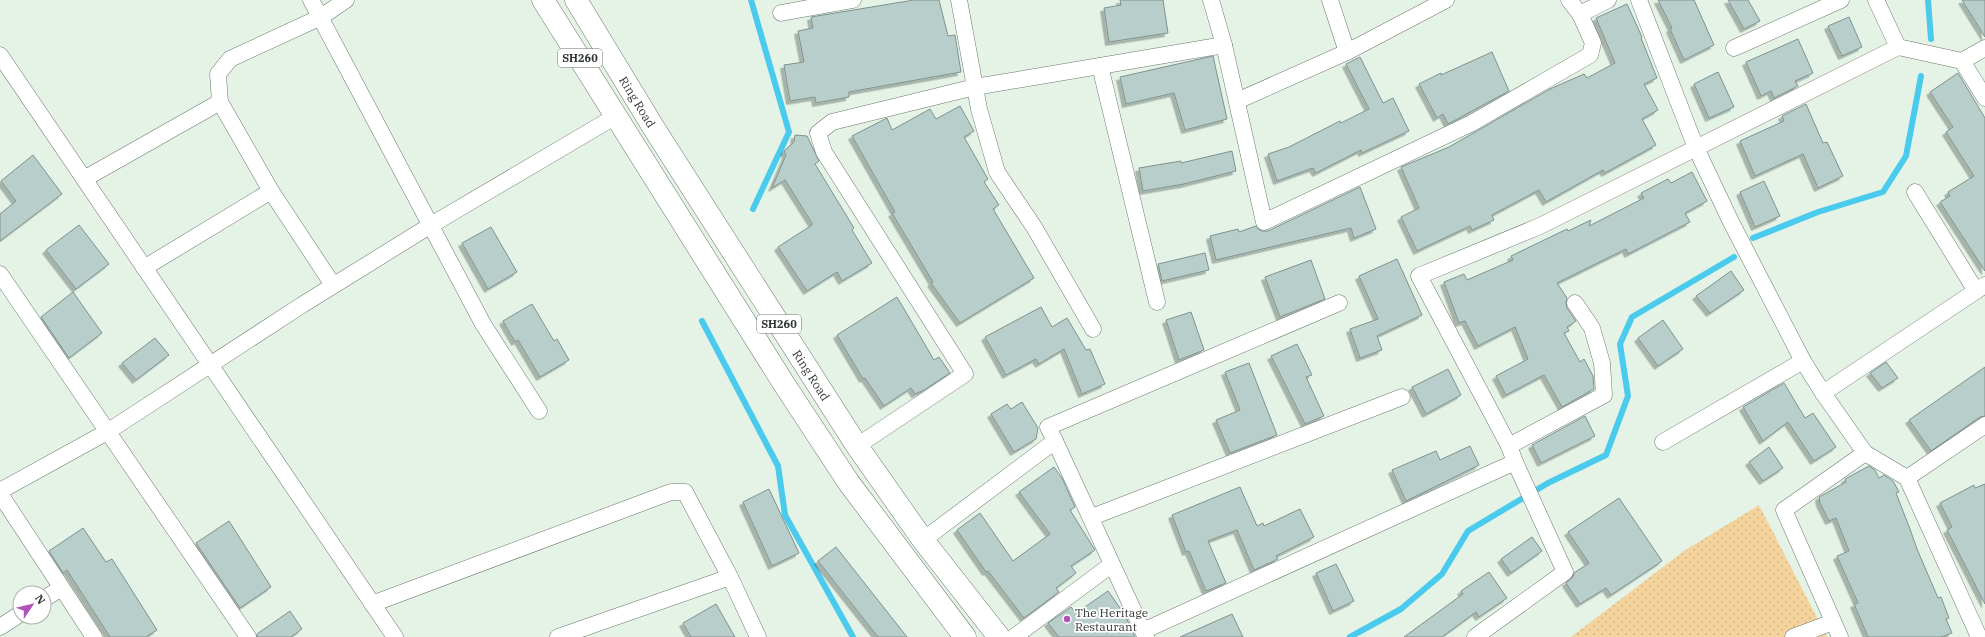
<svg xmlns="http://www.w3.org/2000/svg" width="1985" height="637" font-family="'IBM Plex Serif',serif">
	<defs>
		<pattern id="park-dots" width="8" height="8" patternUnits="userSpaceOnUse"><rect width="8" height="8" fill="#f4d39d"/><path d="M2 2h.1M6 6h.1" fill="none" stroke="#d2b688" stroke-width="1.8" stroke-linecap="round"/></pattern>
		<filter id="shadow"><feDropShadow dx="-3.5" dy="3.5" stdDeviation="0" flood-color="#0004"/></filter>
	</defs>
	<rect width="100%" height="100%" fill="#e4f3e6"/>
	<!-- park -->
	<polygon fill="url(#park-dots)" points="1759,505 1827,637 1571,637 1684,551"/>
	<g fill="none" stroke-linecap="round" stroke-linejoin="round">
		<!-- stream -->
		<g stroke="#4acaec" stroke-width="6">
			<polyline points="751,0 789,132 753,209"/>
			<polyline points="1928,0 1931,39"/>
			<polyline points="1753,238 1818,212 1883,192 1906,156 1921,76"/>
			<polyline points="702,321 778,466 785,515 853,637"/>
			<polyline points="1350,637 1401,609 1442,574 1468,531 1548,483 1606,455 1628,396 1620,344 1632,317 1734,257"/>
		</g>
	</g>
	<!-- building -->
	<g fill="#b8ceca" stroke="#7e928f" filter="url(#shadow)">
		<polygon points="914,0 939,0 948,36 955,35 961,72 849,92 849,97 816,103 815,97 790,101 784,65 804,62 798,31 813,28 811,17"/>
		<polygon points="1120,0 1163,0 1168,33 1109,42 1104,8 1121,5"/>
		<polygon points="1658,0 1694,0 1714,45 1684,60 1670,29 1672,28"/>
		<polygon points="1728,0 1748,0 1760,21 1744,29"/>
		<polygon points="1962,0 1985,0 1985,37"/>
		<polygon points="1627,4 1642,37 1641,38 1657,78 1644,84 1658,110 1642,119 1656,145 1605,173 1603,170 1546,202 1539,190 1492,215 1494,220 1472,230 1470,226 1417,251 1401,217 1419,208 1401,167 1449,147 1550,89 1584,74 1587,78 1615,63 1596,18"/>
		<polygon points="1849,17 1862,47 1842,56 1828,26"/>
		<polygon points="1798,39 1813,73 1795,81 1798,86 1774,98 1771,91 1761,96 1746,62"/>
		<polygon points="1492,52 1509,91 1448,124 1443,114 1437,118 1419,84 1441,73 1441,75"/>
		<polygon points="1213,56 1227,119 1185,130 1174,93 1126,104 1120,77"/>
		<polygon points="1360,57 1383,103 1393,98 1409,131 1362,153 1361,150 1316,173 1313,168 1277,181 1268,154 1289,147 1340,121 1341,123 1369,109 1346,64"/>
		<polygon points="1718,72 1734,107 1709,118 1694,84"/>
		<polygon points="1958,73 1985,118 1985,271 1940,202 1950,196 1948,192 1974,176 1946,132 1953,127 1930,92"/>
		<polygon points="1806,104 1823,143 1827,142 1843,176 1818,188 1803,154 1755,176 1740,141 1784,121 1782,116"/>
		<polygon points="960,106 974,131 964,137 988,179 984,182 999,205 993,209 1034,278 960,323 931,283 933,282 892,213 895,212 852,136 887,118 892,130 930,109 936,119"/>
		<polygon points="795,135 807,136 819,161 815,164 854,228 852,230 872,263 842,281 837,272 807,291 778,247 812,225 812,223 785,180 772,188 786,155 784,151 794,142"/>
		<polygon points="1232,151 1236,171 1184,184 1143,191 1139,168 1181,161 1181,163"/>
		<polygon points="33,155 62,194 0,241 0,214 16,201 1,181"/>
		<polygon points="1692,172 1707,201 1685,213 1690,222 1628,254 1626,249 1557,283 1567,298 1566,303 1567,308 1576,321 1567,327 1569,331 1564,333 1580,362 1584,359 1593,376 1594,389 1562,407 1544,375 1506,395 1496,376 1528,359 1515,327 1478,346 1465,321 1459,323 1444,282 1464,274 1467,280 1513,260 1511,256 1567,229 1568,231 1591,220 1589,226 1644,198 1641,193 1668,179 1671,183"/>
		<polygon points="1764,181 1780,216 1755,227 1740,192"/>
		<polygon points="1360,187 1376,229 1354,238 1351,228 1216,260 1210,236 1238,229 1239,232 1256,226 1258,229 1262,231 1268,231"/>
		<polygon points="79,225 109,264 76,289 46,250"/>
		<polygon points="491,227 517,272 488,289 462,243"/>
		<polygon points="1205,253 1209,270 1162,281 1158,264"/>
		<polygon points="1397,259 1422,315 1377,336 1382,350 1360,358 1350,329 1378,319 1359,276"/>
		<polygon points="1311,260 1325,299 1280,317 1265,277"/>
		<polygon points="1731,271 1744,290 1710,313 1696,296"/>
		<polygon points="73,292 102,333 69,358 41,317"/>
		<polygon points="897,297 934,360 939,357 950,373 924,390 915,394 911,388 884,406 865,378 863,379 837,335"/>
		<polygon points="532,304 554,341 557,339 569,360 540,377 518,340 515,342 503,321"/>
		<polygon points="1041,307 1052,327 1067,318 1086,350 1090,349 1105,384 1082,394 1064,349 1039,364 1036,359 1006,375 985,337"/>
		<polygon points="1191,312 1204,350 1179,360 1166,320"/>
		<polygon points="1663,320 1683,349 1658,366 1638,338"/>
		<polygon points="155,338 169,355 136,380 122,363"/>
		<polygon points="1297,344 1312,375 1306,377 1324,416 1305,424 1271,356"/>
		<polygon points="1886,362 1898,378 1882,388 1870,373"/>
		<polygon points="1249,363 1277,435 1230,453 1216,420 1240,410 1225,372"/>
		<polygon points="1985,367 1985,416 1980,417 1931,451 1909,420"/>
		<polygon points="1448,369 1461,395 1426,414 1412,387"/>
		<polygon points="1784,383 1805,418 1813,413 1836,447 1814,461 1788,422 1763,441 1743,407"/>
		<polygon points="1022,402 1038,428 1036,439 1014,452 991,414 1007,404 1011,409"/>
		<polygon points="1585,416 1595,436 1541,463 1532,445"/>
		<polygon points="1470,446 1479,465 1406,501 1392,470 1436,451 1440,460"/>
		<polygon points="1769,447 1783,468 1763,481 1749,462"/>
		<polygon points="1869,466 1875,470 1879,478 1884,475 1893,481 1899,492 1896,493 1910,529 1917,549 1938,598 1941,597 1949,618 1946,619 1952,633 1941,637 1868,637 1854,604 1858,603 1837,556 1849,551 1836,518 1829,521 1820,503 1819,497 1846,482 1845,479"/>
		<polygon points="1054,467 1062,478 1075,507 1070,510 1095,550 1071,566 1076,573 1056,588 1059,592 1024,618 988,571 986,572 957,530 980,513 1013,561 1050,534 1019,492"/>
		<polygon points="1985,484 1985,604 1947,530 1952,527 1940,503 1974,485 1975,488"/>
		<polygon points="1240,487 1257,526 1263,523 1264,526 1300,509 1314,537 1276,556 1278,559 1254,570 1237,530 1208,541 1226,583 1206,591 1189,551 1186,552 1172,515"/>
		<polygon points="769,489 799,553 772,566 743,502"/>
		<polygon points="1619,498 1662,561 1611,595 1606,588 1580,604 1566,583 1573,577 1574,573 1589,563 1568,532"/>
		<polygon points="229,521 271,587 240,608 196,543"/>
		<polygon points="83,528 106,562 112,559 157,630 146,637 110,637 67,570 63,573 49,551"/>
		<polygon points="1532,537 1542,551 1511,573 1501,559"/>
		<polygon points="836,547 907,637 878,637 818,561"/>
		<polygon points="1336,564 1354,601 1333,611 1316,573"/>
		<polygon points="1489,572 1507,598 1479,617 1476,612 1442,637 1404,637 1463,594 1461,591"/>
		<polygon points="1108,591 1125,615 1135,637 1059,637 1048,623 1071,607 1076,613"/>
		<polygon points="716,604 735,637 691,637 683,623"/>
		<polygon points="290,611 302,629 291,637 257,637 257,634"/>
		<polygon points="1232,614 1243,637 1180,637"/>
	</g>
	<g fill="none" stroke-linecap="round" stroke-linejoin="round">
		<!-- minor casing -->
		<g stroke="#6c796d" stroke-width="17">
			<g id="minor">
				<polyline points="311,0 483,324 539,411"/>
				<polyline points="959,0 979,109 997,172 1034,227 1093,329"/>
				<polyline points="1330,0 1347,52 1446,0"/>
				<polyline points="1569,0 1580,14"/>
				<polyline points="1639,0 1696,148 1731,222 1803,361 1823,393 1865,453 1907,478"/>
				<polyline points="1876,0 1898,47 1962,61 1985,98"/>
				<polyline points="781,13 853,0"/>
				<polyline points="1224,45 1264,222 1472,123 1590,55 1593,43 1580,14 1608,0"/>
				<polyline points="1734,48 1841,0"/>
				<polyline points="0,55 395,637"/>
				<polyline points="1962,61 1985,48"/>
				<polyline points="1100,66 1157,302"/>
				<polyline points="1237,101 1347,52"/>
				<polyline points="84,179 220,102"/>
				<polyline points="1915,192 1976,291 1985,285"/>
				<polyline points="144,268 271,191"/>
				<polyline points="0,274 248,637"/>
				<polyline points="333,285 271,191 220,102 218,74 230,59 321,17 346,0"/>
				<polyline points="1823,393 1976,291"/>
				<polyline points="1055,441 1143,631"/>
				<polyline points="1663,442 1803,361"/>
				<polyline points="857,446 965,374 824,152 818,133 832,122 975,87 1224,45 1211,0"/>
				<polyline points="1509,446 1604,395 1602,363 1592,328 1575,303"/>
				<polyline points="0,491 107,432 302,305 431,225 616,116"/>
				<polyline points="0,494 94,637"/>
				<polyline points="1092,517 1402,397"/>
				<polyline points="923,540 1055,441 1048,427 1339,303"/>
				<polyline points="44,599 61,588"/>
				<polyline points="372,604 671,492 685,492 730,577"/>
				<polyline points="0,627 20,614"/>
				<polyline points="558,637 730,577 758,637"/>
				<polyline points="1014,637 1111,565"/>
				<polyline points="1146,637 1143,631 1515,462 1509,446 1419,276 1540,226 1898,47"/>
				<polyline points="1475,637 1565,572 1515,462"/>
				<polyline points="1793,637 1833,622"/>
				<polyline points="1840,637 1784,510 1865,453"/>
				<polyline points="1979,637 1907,478 1985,425"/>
			</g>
		</g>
		<!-- trunk casing -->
		<g stroke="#6c796d" stroke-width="23">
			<g id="trunk">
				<polyline points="543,0 784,384 849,483 965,637"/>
				<path id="s1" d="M576,0L655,130L857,446L923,540L999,637"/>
			</g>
		</g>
		<!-- minor -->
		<use href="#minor" stroke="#fff" stroke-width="16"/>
		<!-- trunk -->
		<use href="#trunk" stroke="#fff" stroke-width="22"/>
	</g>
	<!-- markers -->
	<circle fill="#b151ba" stroke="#fff" stroke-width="1.5" cx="1067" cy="619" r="4"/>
	<g text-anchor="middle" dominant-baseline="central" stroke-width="3.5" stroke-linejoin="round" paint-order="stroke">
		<!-- shield labels -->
		<g fill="#fff" stroke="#6f7370" stroke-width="1">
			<rect x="558" y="49" width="44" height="18" rx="3"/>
			<rect x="757" y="315" width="44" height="18" rx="3"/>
		</g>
		<g font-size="11" font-weight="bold" fill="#313732">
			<text x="580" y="58">SH260</text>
			<text x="779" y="324">SH260</text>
		</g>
		<!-- street labels -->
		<g font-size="12" fill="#313732" stroke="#fff">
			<text stroke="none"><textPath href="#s1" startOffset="119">Ring Road</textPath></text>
			<text stroke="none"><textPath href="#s1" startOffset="443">Ring Road</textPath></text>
		</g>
		<!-- poi labels -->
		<g font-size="12" fill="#313732" stroke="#fff" text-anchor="start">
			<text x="1075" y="612">The Heritage<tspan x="1075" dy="14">Restaurant</tspan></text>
		</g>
	</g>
	<!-- north arrow -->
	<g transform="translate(32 605) rotate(55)"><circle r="19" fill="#ffffff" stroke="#adafad"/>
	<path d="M0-3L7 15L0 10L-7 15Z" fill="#b151ba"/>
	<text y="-6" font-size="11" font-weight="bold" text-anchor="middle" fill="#313732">N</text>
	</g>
</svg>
